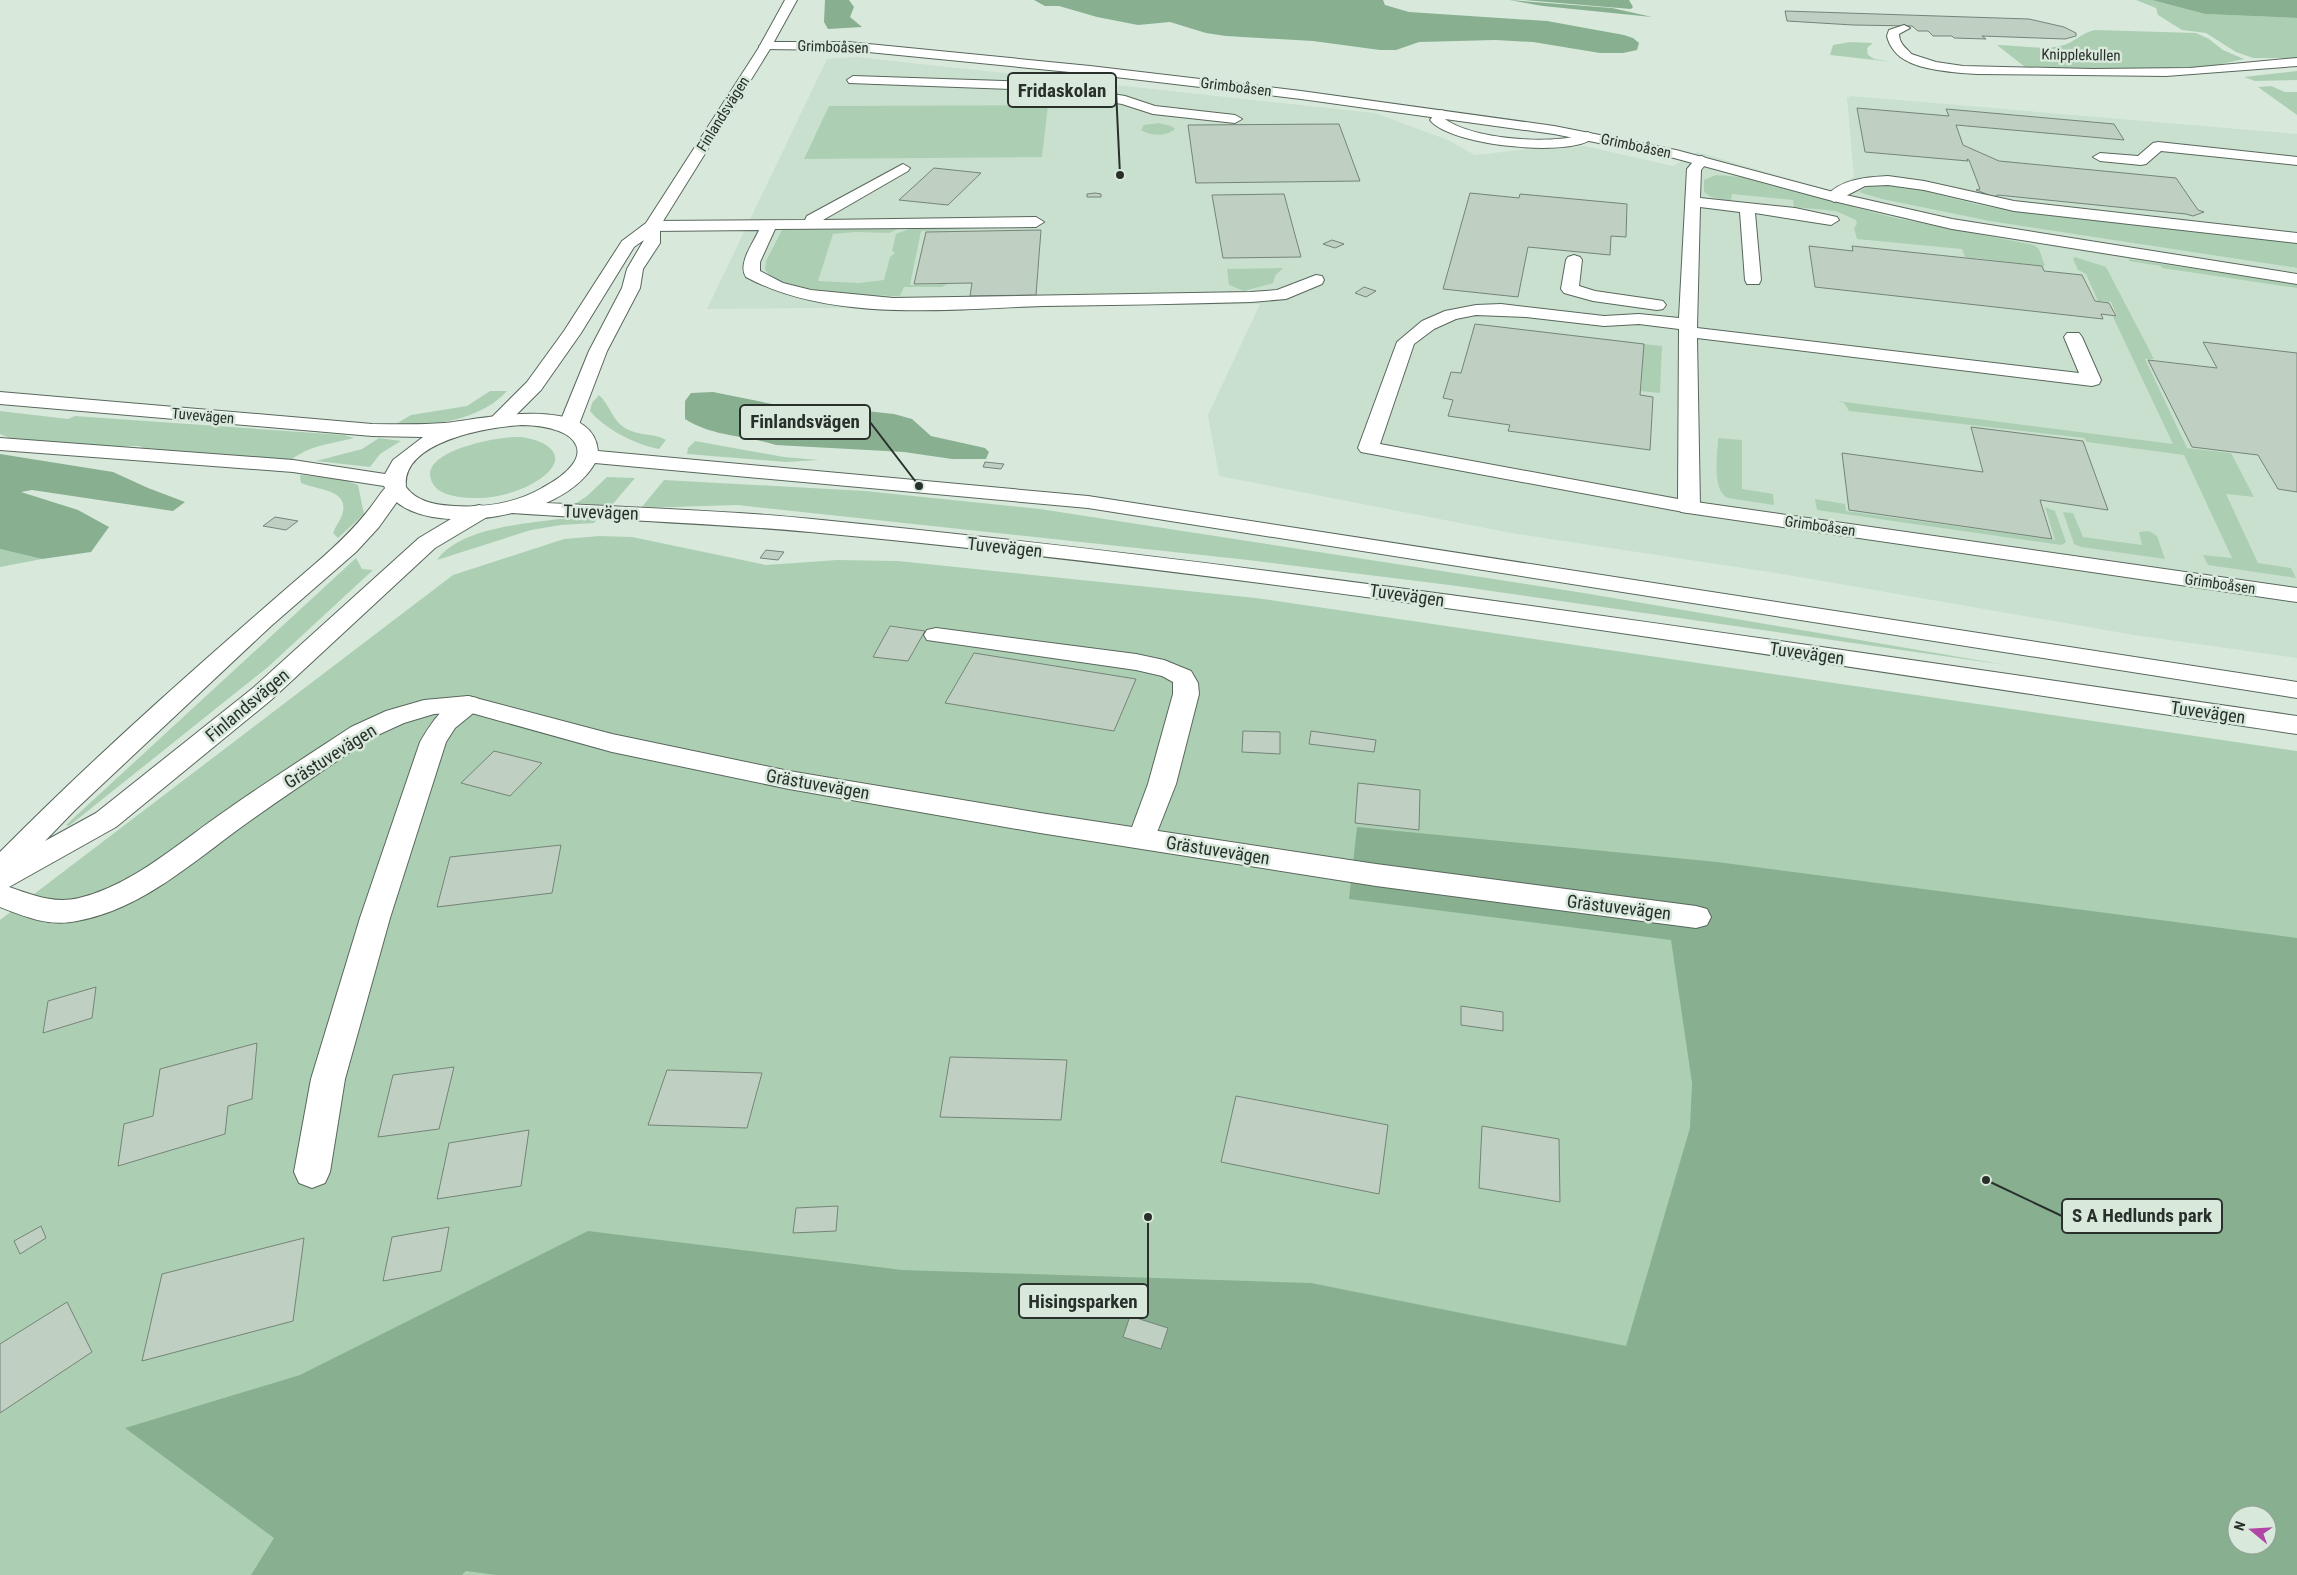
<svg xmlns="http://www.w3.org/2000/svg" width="2297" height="1575" font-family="'Roboto Condensed',sans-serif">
	<rect width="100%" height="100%" fill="#d8e9dc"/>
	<!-- built -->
	<polygon fill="#c9e0ce" points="856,57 1375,113 1448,140 1475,155 1520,150 1585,146 1673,166 1697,152 1829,190 1854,177 1847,98 1851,96 2297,134 2297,658 2134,635 1776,573 1511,533 1219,476 1208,415 1260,304 707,309 827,59"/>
	<!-- green -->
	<g fill="#accfb4" fill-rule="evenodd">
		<polygon points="2136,0 2152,0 2205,14 2297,18 2297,58 2253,58 2236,52 2206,33 2182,30 2158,15 2156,8"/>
		<path d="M2095,30L2196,33L2209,39L2223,50L2244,59L2208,67L2164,70L2025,67L1997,45C2017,45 2040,50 2060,46C2073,44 2082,32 2095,30Z"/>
		<polygon points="1850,42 1873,43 1867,48 1868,55 1874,59 1893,62 1830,55 1833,45"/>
		<polygon points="2297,71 2297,80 2255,81 2244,77"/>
		<polygon points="2271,86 2285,92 2297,92 2297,115 2258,87"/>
		<polygon points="1048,105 1042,157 804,159 829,106"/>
		<path d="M1159,123L1171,126L1175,129C1166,137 1150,136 1141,130L1144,125Z"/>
		<polygon points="1716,175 1742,177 1891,217 2034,245 2039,249 2045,266 1965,257 1962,249 1857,239 1854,228 1857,224 1856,220 1836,211 1794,207 1793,200 1732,194 1731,201 1711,197 1704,192 1704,180"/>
		<path d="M1891,185C1929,189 1965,204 2003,209C2100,223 2199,228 2297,242V268L1990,221L1882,199L1859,192L1868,186Z"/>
		<path d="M902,227L889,233L856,232L833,234L818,281L859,283L884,280L890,257L895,253L892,251L896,234L912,228L977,229L921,231L910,285L948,284L942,287H904L900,296C876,296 774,292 765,269L766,261L782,230Z"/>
		<polygon points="2075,257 2106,267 2154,359 2145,359 2187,448 2231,453 2254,497 2226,494 2258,563 2291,568 2296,578 2208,565 2203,555 2232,558 2184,455 2087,442 2084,438 1849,411 1844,403 1837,401 2173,444 2113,317 2117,316 2111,302 2098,301 2086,274 2078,270 2073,259"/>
		<polygon points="2129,259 2297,284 2297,288 2162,268 2161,266 2129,261"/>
		<polygon points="1283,268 1275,276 1273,283 1270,284 1244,291 1229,285 1227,269"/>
		<polygon points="1644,344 1662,346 1660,393 1641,391"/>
		<path d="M490,391H507C481,420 432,427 396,424L411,415L467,406Z"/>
		<path d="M599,395C610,405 612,420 625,428C637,436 655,433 666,440L659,449C636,445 605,429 590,411L592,403Z"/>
		<path d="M0,411L68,419L75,416L344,435L354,438C331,444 310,445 291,460L141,450L143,448L139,446L92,447L9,438L0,434Z"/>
		<path d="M519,437C546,439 573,456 540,479C518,494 486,501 459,497C450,495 438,493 433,484C413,451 501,436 519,437Z"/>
		<polygon points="379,438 401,441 380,454 370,467 316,461 362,449"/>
		<path d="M1718,438L1742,440V489L1773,494L1774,505L1728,498C1711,490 1718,454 1718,438Z"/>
		<polygon points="695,441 784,457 819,460 786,462 687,454 688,448"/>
		<path d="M300,475L342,479L358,485L364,514L338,538L333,533C335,527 340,521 342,515C351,489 316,490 301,483Z"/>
		<polygon points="607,477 635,478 612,505 572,506 587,496"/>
		<polygon points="664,480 865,491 1040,509 1584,593 2006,665 1457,586 1248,560 737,505 641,508"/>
		<polygon points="1815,499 1845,504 1846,511 2055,540 2045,507 2055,511 2066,542 2061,545 1817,510"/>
		<polygon points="2063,512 2073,513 2083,537 2142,545 2139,532 2149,531 2157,536 2165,559 2081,547 2074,544"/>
		<path d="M559,519H597L594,523L561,525L531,530L437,560C460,528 522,524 559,519Z"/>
		<path d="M599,536L632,537L766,565L837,560L898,561L1256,598L2297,751V1575H0V920L453,575L564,539ZM2237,1515H2267V1545H2237Z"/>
		<polygon points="0,549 42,559 0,567"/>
		<polygon points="356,558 362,569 373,570 268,667 69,826 66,825"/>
	</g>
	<!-- forest -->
	<g fill="#87af90" fill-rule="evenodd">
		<polygon points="825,0 849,0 854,7 850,17 862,27 828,29 824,22"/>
		<polygon points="1034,0 1383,0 1385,5 1409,12 1547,21 1624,35 1633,38 1639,43 1637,50 1623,53 1600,53 1533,42 1495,40 1419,42 1396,50 1380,50 1313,41 1226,36 1206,33 1170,22 1138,25 1097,17 1059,6 1045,6"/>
		<polygon points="1509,0 1612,8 1652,17 1543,6"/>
		<polygon points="1524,0 1629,0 1633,7 1631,9"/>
		<polygon points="2152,0 2297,0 2297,18 2205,14"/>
		<path d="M713,392L787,407H829L894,414L912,419L931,436L985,448L989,452L986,459H952L904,452L776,445C745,435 713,437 685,419V401L691,393Z"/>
		<polygon points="0,454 113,472 148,488 185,502 173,511 32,490 21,492 78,510 109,527 91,552 42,559 0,549"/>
		<path d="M1357,827L1717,862L2297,938V1575H496L466,1571L462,1575H251L274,1538L125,1428L300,1375L588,1231L902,1270L1311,1283L1626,1346L1690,1128L1692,1083L1671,940L1349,899ZM2237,1515H2267V1545H2237Z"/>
	</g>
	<!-- building -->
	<g fill="#bfcfc2" stroke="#758478">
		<polygon points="1785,11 2029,19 2064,27 2076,33 2076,36 2065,39 1982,36 1986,39 1954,38 1952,36 1933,36 1928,31 1918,31 1912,26 1853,25 1787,21"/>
		<polygon points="1857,108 1949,116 1946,109 2114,124 2124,140 1956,125 1963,145 1999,161 2176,178 2198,210 2204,212 2193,216 2186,214 2027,198 1998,195 1994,197 1976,190 1980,189 1969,160 1967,159 1968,161 1865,152"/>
		<polygon points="1339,124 1360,181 1196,183 1188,125"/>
		<polygon points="934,168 981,173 948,205 899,200"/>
		<polygon points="1095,193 1101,194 1101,197 1087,197 1087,194"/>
		<polygon points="1470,193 1519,198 1520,194 1627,204 1626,237 1611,236 1610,255 1528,247 1518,297 1443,289"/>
		<polygon points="1284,194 1301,257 1223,258 1212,195"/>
		<polygon points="1041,230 1036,295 970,296 972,283 914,284 926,232"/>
		<polygon points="1332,240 1344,244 1335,248 1323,244"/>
		<polygon points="1809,246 1853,251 1852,246 2042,266 2044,271 2082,275 2095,301 2109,303 2116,316 2101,314 2103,319 1815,287"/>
		<polygon points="1364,287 1376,291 1366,297 1355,293"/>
		<polygon points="1475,324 1644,344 1640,395 1653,397 1650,450 1508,431 1510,425 1448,416 1453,400 1443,398 1451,372 1461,373"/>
		<polygon points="2203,342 2297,353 2297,492 2278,489 2258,455 2192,447 2148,360 2217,368"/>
		<polygon points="1971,427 2083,441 2108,510 2040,500 2052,539 1849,510 1842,453 1983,472"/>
		<polygon points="985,462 1004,464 1001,469 983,467"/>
		<polygon points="275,517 298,521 286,530 263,526"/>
		<polygon points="766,550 784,552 778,560 760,558"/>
		<polygon points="890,626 925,631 908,661 873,657"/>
		<polygon points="974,653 1136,679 1114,731 945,703"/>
		<polygon points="1243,731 1280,732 1280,754 1242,752"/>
		<polygon points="1311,731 1376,740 1374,752 1309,744"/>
		<polygon points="494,751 542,763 510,796 461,783"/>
		<polygon points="1358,783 1420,790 1419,830 1355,823"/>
		<polygon points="561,845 552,893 437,907 450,857"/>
		<polygon points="96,987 92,1018 43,1033 48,1001"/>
		<polygon points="1461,1006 1503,1012 1503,1031 1461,1025"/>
		<polygon points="257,1043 252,1099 228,1106 225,1134 118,1166 124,1124 153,1116 160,1069"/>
		<polygon points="950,1057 1067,1060 1061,1120 940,1117"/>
		<polygon points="454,1067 439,1129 378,1137 393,1075"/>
		<polygon points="667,1070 762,1073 747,1128 648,1125"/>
		<polygon points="1236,1096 1388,1125 1379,1194 1221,1162"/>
		<polygon points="1482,1126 1559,1139 1560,1202 1479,1188"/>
		<polygon points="529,1130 521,1186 437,1199 449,1143"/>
		<polygon points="838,1206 836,1231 793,1233 796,1208"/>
		<polygon points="41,1226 46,1238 20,1254 14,1241"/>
		<polygon points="449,1227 441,1271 383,1281 392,1237"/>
		<polygon points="304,1238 293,1321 142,1361 162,1274"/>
		<polygon points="67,1302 92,1352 0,1413 0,1344"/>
		<polygon points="1130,1316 1168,1328 1161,1349 1123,1337"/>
	</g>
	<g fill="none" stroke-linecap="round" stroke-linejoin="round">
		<!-- service casing -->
		<g stroke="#59675c" stroke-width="2">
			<g id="service">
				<path d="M1904,25L1910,28L1899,34C1899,45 1908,49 1914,57L1908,61C1898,58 1889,46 1887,36L1889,30Z"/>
				<polygon points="853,76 1036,82 1125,96 1155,106 1235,115 1242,119 1235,123 1153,114 1122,104 1036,90 849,83 847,80"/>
				<path d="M1442,110L1449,114L1445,119C1472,139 1545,144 1578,136C1581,135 1584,133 1588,132L1595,136C1578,159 1449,146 1430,120C1434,115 1436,111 1442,110Z"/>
				<polygon points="2158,142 2297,157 2297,165 2161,151 2146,164 2141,165 2100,161 2093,157 2100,153 2138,156 2153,143"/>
				<path d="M1702,156L1709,160L1701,170L1700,198L1795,208L1837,217L1839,220L1831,225L1755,213L1761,280L1759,284H1747L1745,280L1740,212L1700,207L1697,328L2079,373L2064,337L2067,333H2079L2082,337L2101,380L2099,384L2092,386L1697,338L1700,507L1697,512L1689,513L1361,452L1358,448L1397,342L1422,321L1445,311L1476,305L1501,304L1604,316L1639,314L1679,318L1687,169L1697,157ZM1476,315L1526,317L1604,326L1639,324L1679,329L1678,499L1380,444L1414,344L1434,329L1456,319Z"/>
				<path d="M903,164L910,168L908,171L823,220L1036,217L1044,222L1036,227L775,229L760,262V271L783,283L811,290L893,298L1251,292L1277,290L1316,275L1322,276L1324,280L1322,284L1286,299L1251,302C1182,304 1112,305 1043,306C949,309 831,323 746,277C737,264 754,242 759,230L652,231L644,226L652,221L805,220L807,216Z"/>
				<path d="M1888,176L1924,181L2014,201L2297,233V243L2014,211L1924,190L1888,185L1865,186L1834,202L1826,197C1839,179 1868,177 1888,176Z"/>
				<polygon points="1574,255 1580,257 1582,260 1579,286 1595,291 1657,300 1663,301 1666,305 1663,309 1657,310 1593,301 1564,293 1561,289 1566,260 1568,257"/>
				<polygon points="936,628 1136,654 1164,660 1191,671 1198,683 1199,694 1176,784 1152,845 1142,848 1132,845 1128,838 1148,784 1173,694 1173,682 1162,676 1136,670 927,640 924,635 927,630"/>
				<path d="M468,696L477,698L481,704L477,710L455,728L446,742L390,918L345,1079L330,1172L325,1183L312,1188L299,1183L294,1172L311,1079L360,918L420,742C432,722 444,702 468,696Z"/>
			</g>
		</g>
		<!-- minor casing -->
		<g stroke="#59675c" stroke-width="2">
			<g id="minor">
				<polygon points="765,42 848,42 1090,66 1301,91 1554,126 1676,150 1837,193 1952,219 2297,274 2297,284 1952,229 1829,200 1674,158 1554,134 1301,99 1090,74 848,50 761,49 759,46"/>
				<path d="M1908,53L1936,62L1963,66L2093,69L2190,68L2297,58V66L2166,76L1977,74C1959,73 1914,70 1902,57Z"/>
				<path d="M395,483L403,484L406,489L379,527L356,552L271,626L75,810L45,841L96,813L253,688L419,538L471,507L479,505L487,507L490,512L487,517L435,548L271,700L116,827L9,887C33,895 53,904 79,898C134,885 182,840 228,809C268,781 310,754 351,727L386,711L424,700L468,696L612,734L789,771L1040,813L1376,864L1696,906L1707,909L1711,917L1707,925L1696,928L1376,886L1040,833L789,789L612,752L468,712L434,714L404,723L369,739C329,767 287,794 247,823C195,860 143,909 77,921C50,927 25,917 0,907V852C100,751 208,656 316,563C339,543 359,524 376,500C382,492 385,485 395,483Z"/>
				<polygon points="1689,501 2297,588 2297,602 1681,512 1678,507 1681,502"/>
			</g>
		</g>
		<!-- tertiary casing -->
		<g stroke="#59675c" stroke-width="2">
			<polygon id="tertiary" points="785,0 797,0 770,49 660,226 660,243 643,269 640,288 607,351 578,427 575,431 568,433 561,431 558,427 589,351 622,288 627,269 644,240 634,247 581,333 541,390 507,424 493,424 490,420 493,416 527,382 564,331 622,241 646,223 758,49"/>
		</g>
		<!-- secondary casing -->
		<g stroke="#59675c" stroke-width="2">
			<path id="secondary" d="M0,392L372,424C396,424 420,425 444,423C479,420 593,392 598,451L1088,496L2297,682V698L1088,508L595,463C584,482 566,494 546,503C635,508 724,510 812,519C1309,568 1803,645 2297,716V734C1802,661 1308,579 810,532C711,523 611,520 512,513C476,522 403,527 384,486L293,472L0,450V438L293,460L385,474L393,460L423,437L372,436L0,404ZM522,425C581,426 601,457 542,488C516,503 484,508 454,506C436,505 417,502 406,487C401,441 489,427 522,425Z"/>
		</g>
		<!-- service -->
		<use href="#service" fill="#fff" fill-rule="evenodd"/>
		<!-- minor -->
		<use href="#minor" fill="#fff" fill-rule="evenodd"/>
		<!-- tertiary -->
		<use href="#tertiary" fill="#fff" fill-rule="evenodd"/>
		<!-- secondary -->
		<use href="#secondary" fill="#fff" fill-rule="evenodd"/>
	</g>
	<g text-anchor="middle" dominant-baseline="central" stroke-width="5" stroke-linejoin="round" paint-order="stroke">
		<!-- far-street labels -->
		<g font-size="15" fill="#29302b" stroke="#d8e9dc">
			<text transform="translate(833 47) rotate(2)">Grimboåsen</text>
			<text transform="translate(2081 55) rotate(1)">Knipplekullen</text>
			<text transform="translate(1236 87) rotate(7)">Grimboåsen</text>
			<text transform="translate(723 114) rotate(-58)">Finlandsvägen</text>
			<text transform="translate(1636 146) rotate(12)">Grimboåsen</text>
			<text transform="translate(203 416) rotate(5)">Tuvevägen</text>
			<text transform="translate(1820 526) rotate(8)">Grimboåsen</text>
			<text transform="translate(2220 584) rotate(8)">Grimboåsen</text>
		</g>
		<!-- street labels -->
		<g font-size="18" fill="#29302b" stroke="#d8e9dc">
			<text transform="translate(601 512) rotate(2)">Tuvevägen</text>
			<text transform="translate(1005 547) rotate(6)">Tuvevägen</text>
			<text transform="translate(1407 595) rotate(8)">Tuvevägen</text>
			<text transform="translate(1807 653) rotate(8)">Tuvevägen</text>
			<text transform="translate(247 705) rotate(-40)">Finlandsvägen</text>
			<text transform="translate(2208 712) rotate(8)">Tuvevägen</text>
			<text transform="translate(330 756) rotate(-32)">Grästuvevägen</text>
			<text transform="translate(818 784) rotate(10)">Grästuvevägen</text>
			<text transform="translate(1218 850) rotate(9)">Grästuvevägen</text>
			<text transform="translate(1619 907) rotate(7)">Grästuvevägen</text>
		</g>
	</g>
	<!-- callouts -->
	<path fill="none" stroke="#29302b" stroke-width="2" d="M1120 175L1116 90M919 486L870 422M1986 1180L2062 1216M1148 1217L1148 1301"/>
	<g fill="#29302b" stroke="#d8e9dc" stroke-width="2">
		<circle cx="1120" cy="175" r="5"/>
		<circle cx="919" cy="486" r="5"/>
		<circle cx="1986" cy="1180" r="5"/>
		<circle cx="1148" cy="1217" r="5"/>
	</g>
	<g fill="#d8e9dc" stroke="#29302b" stroke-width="2">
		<rect x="1008" y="73" width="108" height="34" rx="5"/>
		<rect x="740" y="405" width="130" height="34" rx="5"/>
		<rect x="2062" y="1199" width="160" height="34" rx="5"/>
		<rect x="1019" y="1284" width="129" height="34" rx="5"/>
	</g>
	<g font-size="19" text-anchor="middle" font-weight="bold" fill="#29302b">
		<text x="1062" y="97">Fridaskolan</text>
		<text x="805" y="428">Finlandsvägen</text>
		<text x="2142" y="1222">S A Hedlunds park</text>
		<text x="1083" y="1308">Hisingsparken</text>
	</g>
	<!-- north arrow -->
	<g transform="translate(2252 1530) rotate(288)"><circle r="24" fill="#d8e9dc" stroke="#929f95"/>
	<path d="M0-4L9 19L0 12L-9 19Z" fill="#b045a6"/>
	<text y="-8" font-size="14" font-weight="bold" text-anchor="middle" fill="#29302b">N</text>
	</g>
</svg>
